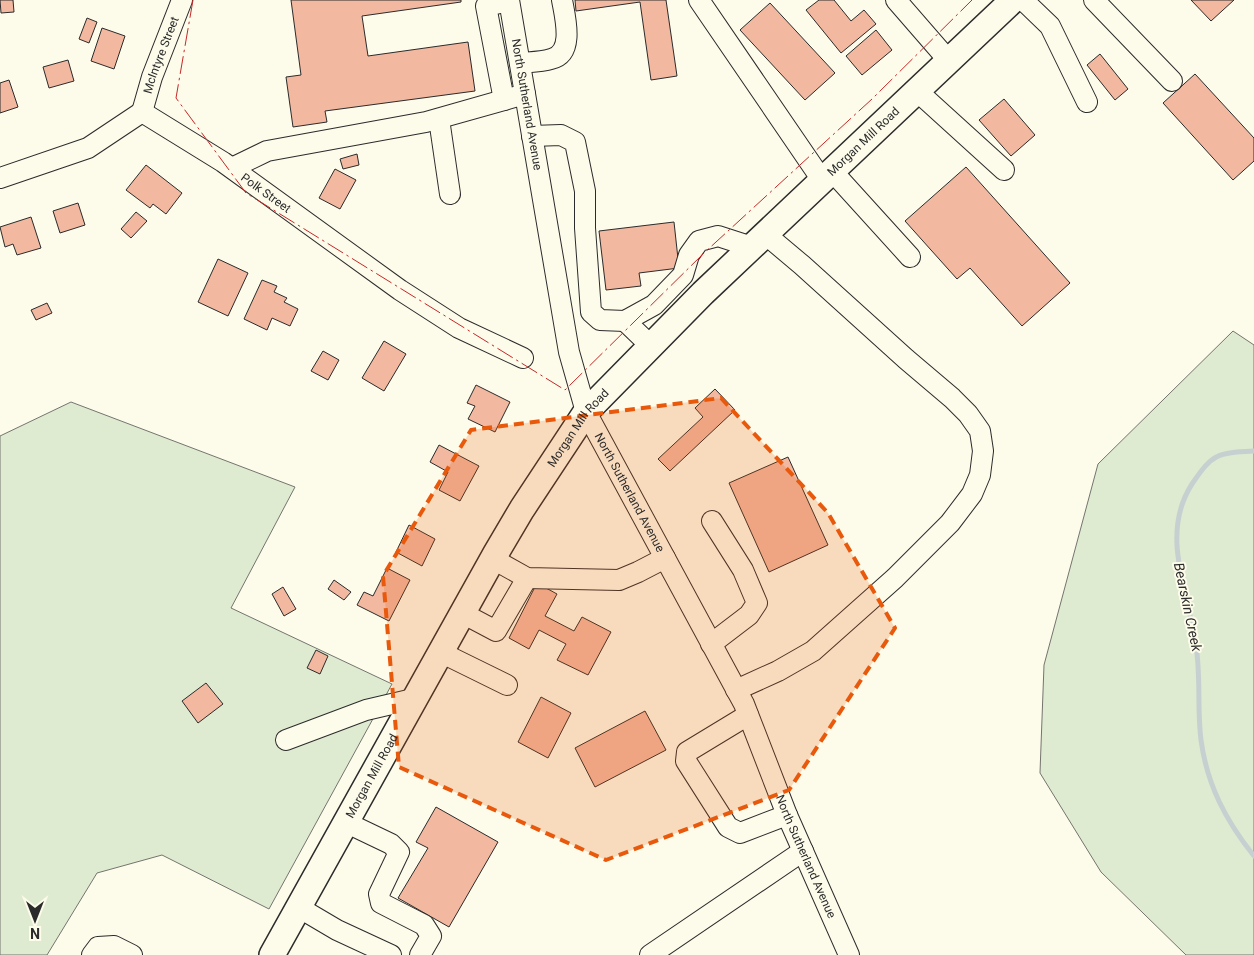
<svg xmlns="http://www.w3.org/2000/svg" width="1254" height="955" font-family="Roboto,sans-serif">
	<rect width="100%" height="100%" fill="#fdfbea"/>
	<!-- green -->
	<g fill="#deebd1" stroke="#74746e">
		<polygon points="1233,331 1254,345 1254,955 1186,955 1101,872 1040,773 1044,665 1098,464"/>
		<polygon points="71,402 295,487 231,608 392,684 269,909 162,855 97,873 47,955 0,955 0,436"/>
	</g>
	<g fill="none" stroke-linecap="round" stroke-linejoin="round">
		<!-- stream -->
		<path stroke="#c7d0d0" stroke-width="5" d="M1254,451C1217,453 1213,453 1192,484C1159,535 1189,593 1196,646C1201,677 1197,709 1201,740C1207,785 1226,821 1254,856"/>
	</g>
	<!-- building -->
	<g fill="#f2b8a0" stroke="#2b2b2b">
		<polygon points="0,0 13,0 14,12 1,13"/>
		<polygon points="291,0 461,0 461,2 362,16 368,56 468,42 475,91 325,111 327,122 293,127 286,77 301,75"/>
		<polygon points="575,0 666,0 677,76 651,80 640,2 576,11"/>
		<polygon points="819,0 834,0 851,21 864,10 876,24 841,53 806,10"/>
		<polygon points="1191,0 1234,0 1211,21"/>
		<polygon points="770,3 835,73 805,100 740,30"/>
		<polygon points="87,18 97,22 89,43 79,39"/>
		<polygon points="102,28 125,36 114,69 91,61"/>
		<polygon points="876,30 892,50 862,75 846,56"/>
		<polygon points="1100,54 1128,89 1115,100 1087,65"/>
		<polygon points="68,60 74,81 49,88 43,67"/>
		<polygon points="1195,74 1254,138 1254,161 1233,180 1163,103"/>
		<polygon points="9,80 18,107 0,113 0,83"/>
		<polygon points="1004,99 1035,135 1011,156 979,120"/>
		<polygon points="357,154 359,165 343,169 340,159"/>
		<polygon points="146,165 182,193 166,214 153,204 150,208 126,190"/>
		<polygon points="966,167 1070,283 1022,326 970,268 957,279 905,221"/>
		<polygon points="335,169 356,180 340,209 319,198"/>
		<polygon points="78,203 85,225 60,233 53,211"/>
		<polygon points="136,212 147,221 131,238 121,229"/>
		<polygon points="31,217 41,248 17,255 13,244 5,247 0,227"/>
		<polygon points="674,222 679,268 639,273 641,286 606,290 599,231"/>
		<polygon points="218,259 248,273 228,316 198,302"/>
		<polygon points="262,280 277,286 274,292 287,298 284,302 298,309 290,326 272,318 267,330 244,319"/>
		<polygon points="47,303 52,313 36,320 31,310"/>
		<polygon points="384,341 406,354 384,391 362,378"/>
		<polygon points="323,351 339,360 328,380 311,371"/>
		<polygon points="476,385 510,402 495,432 468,419 475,406 467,403"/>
		<polygon points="715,389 735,410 670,471 658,459 703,417 695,408"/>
		<polygon points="439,445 479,466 460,501 439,490 448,472 430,462"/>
		<polygon points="788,457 828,545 769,572 729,483"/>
		<polygon points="409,525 435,539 422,566 396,552"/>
		<polygon points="387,568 410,580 389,621 357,605 364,592 373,596"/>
		<polygon points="334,580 351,592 344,600 328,589"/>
		<polygon points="537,583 557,594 545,616 574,631 582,617 611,632 588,675 557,660 566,644 539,630 529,649 509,638"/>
		<polygon points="283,587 296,609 284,616 272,594"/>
		<polygon points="316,650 328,656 320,674 307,668"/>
		<polygon points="206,683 223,704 198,723 182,701"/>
		<polygon points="541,697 571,713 548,758 518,742"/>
		<polygon points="645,711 666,750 595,787 575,748"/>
		<polygon points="436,807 498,842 449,927 398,898 428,848 416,842"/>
	</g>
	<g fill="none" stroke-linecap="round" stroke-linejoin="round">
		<!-- minor casing -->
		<g stroke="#2b2b2b" stroke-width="22">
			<g id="minor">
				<path id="s1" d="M509,0L569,352L586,412L744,704L787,815L849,955"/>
				<polyline points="699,0 822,180"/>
				<polyline points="896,0 949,61"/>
				<polyline points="1023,0 1050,26 1087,102"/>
				<polyline points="1094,0 1172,81"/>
				<path d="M520,63C530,62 541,62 551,59C575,54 565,17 562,0"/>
				<polyline points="917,91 1004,170"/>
				<polyline points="504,100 486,6 509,1"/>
				<path id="s2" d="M142,112L152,77L182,0"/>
				<polyline points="439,119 450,194"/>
				<polyline points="532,136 561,135 575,142 585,191 585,228 591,312 600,320 625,321 654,305 683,275 689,255 699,241 718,236 752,247"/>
				<polyline points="232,168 267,151 426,122 525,94"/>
				<polyline points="832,171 910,257"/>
				<path id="s3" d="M0,178L88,148L142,112L223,162L400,290L459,328L523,358"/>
				<polyline points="625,321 651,346"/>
				<polyline points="493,559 527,578 619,580 638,572 665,558"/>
				<polyline points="462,613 496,631 527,578"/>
				<polyline points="711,644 749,615 757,603 743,570 712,521"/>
				<polyline points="440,652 507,685"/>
				<polyline points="736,690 778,671 813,651 895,578 950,523 972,494 980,475 983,451 980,431 968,414 952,398 906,359 802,265 765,234"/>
				<polyline points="748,715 687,752 686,761 728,827 740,833 787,815"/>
				<polyline points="286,740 366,710 413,699"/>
				<polyline points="345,822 391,844 399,852 379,894 381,903 424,925 431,936 420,955"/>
				<polyline points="298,907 337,930 391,955"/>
				<polyline points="92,955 98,947 114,946 132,955"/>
				<polyline points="650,955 803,851"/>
			</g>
		</g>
		<!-- major casing -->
		<g stroke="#2b2b2b" stroke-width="28">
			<g id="major">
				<path id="s4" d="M272,955L496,553L522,509L586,412L703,293L1013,0"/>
			</g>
		</g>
		<!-- minor -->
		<use href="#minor" stroke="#fdfbea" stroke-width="20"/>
		<!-- major -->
		<use href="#major" stroke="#fdfbea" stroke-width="25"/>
		<!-- power -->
		<polyline stroke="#c62828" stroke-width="1" stroke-dasharray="18 4 2.5 4" stroke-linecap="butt" points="193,0 176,98 246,193 565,390 704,253 872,99 972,0"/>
	</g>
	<!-- marked area -->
	<path fill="#e8590c" fill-opacity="0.2" stroke="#e8590c" stroke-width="4" stroke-dasharray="10 6" stroke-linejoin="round" d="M721,398L828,513L895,628L789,790L606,860L399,767L383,576L471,430Z"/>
	<g text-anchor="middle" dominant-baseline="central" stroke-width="4" stroke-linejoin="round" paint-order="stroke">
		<!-- street labels -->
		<g font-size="12" fill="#2b2b2b" stroke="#fdfbea">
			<text stroke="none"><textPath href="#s2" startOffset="60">McIntyre Street</textPath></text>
			<text stroke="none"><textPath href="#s1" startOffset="106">North Sutherland Avenue</textPath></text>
			<text stroke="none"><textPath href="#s4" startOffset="1015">Morgan Mill Road</textPath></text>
			<text stroke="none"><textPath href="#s3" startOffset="306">Polk Street</textPath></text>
			<text stroke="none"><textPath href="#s4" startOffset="610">Morgan Mill Road</textPath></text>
			<text stroke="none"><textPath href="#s1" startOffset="511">North Sutherland Avenue</textPath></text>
			<text stroke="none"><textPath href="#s4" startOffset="205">Morgan Mill Road</textPath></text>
			<text stroke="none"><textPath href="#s1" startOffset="916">North Sutherland Avenue</textPath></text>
		</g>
		<!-- water labels -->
		<g font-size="14" font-style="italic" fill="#2b2b2b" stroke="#fdfbea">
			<text transform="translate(1188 607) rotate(78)">Bearskin Creek</text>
		</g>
	</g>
	<!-- north arrow -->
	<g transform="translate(35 920) rotate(180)" stroke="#fdfbea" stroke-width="4" paint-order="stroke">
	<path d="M0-4L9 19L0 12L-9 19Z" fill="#2b2b2b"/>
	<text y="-8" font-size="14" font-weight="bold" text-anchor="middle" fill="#2b2b2b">N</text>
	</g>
</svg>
